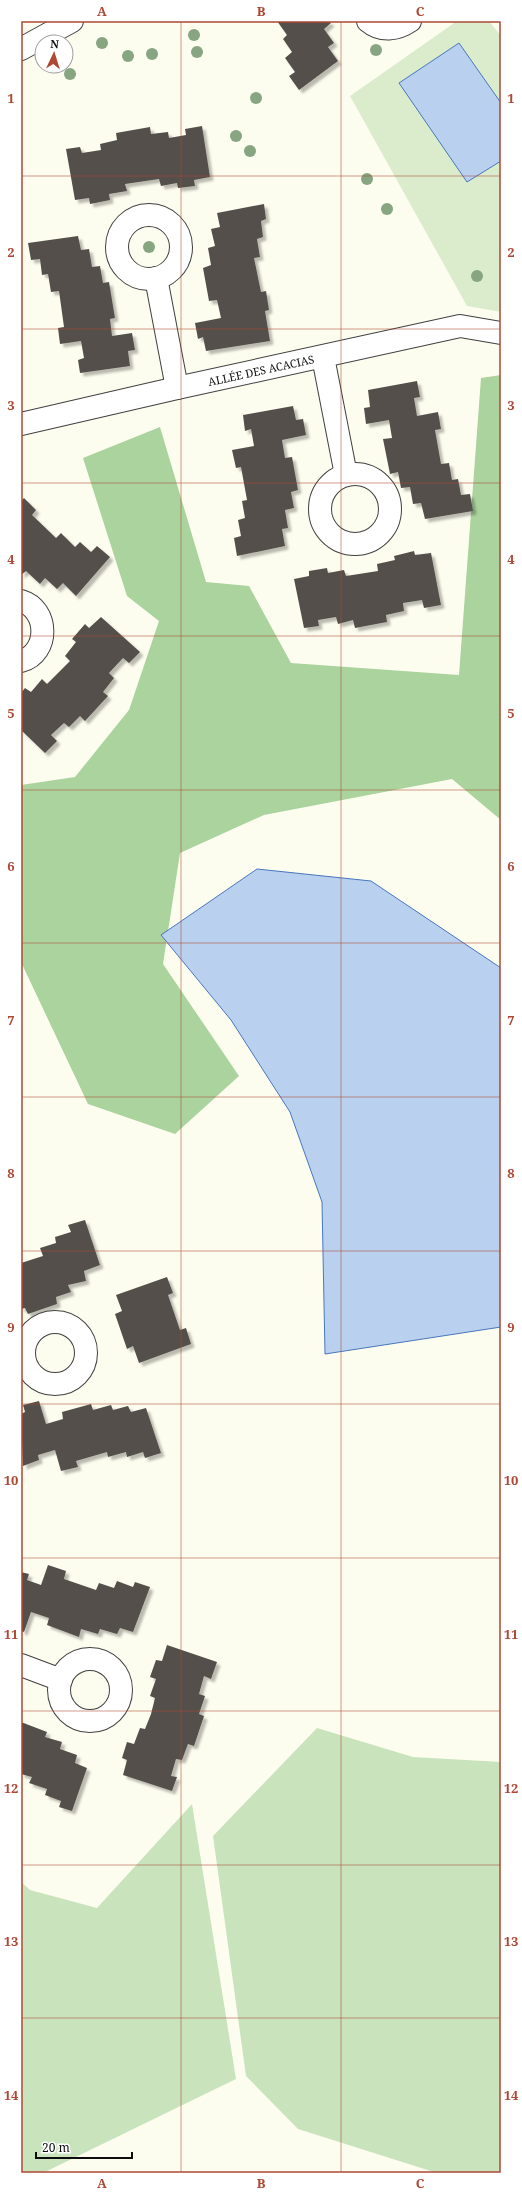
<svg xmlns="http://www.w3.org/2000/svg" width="522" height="2194" font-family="'Noto Serif',serif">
	<defs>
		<filter id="shadow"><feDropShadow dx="3.5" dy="3.5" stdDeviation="1" flood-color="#0004"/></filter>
	</defs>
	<rect width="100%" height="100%" fill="#fdfdef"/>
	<!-- green -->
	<g fill="#c9e4bc">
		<polygon points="317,1728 413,1757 501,1762 501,2173 437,2173 298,2129 246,2076 213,1836"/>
		<polygon points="192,1804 236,2079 43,2173 21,2173 21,1882 30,1890 97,1908"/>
	</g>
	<!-- forest -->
	<polygon fill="#aad39d" points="501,375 501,820 452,779 264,815 180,853 163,964 239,1076 175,1134 88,1104 21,962 21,785 75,777 129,710 159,621 127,596 83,458 160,427 206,582 249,586 291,663 459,675 481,378"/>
	<!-- pitch -->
	<polygon fill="#dbeccd" points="457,21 489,21 501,36 501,312 467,306 350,96"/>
	<!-- water -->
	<g fill="#b9d0ef" stroke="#4877bd">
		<polygon points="459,43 501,103 501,161 467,182 399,83"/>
		<polygon points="257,869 371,881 501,968 501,1327 325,1354 322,1202 290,1112 231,1020 161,935"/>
	</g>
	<!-- building -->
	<g fill="#54504b" filter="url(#shadow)">
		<polygon points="277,21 329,21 331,23 324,29 334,43 328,47 338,61 299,90 289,76 295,72 285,58 292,52 283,39 287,35"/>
		<polygon points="202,126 210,177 194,180 195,186 178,188 177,183 161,186 159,179 125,184 127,191 109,194 110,200 90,204 89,198 75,200 66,149 80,147 82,153 101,150 100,144 117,140 116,133 150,127 151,134 168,132 169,138 186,135 185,129"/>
		<polygon points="264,204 266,219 261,221 263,237 257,239 260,257 254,258 261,292 266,291 269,310 265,311 270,341 206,351 203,337 198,339 195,323 221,318 217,300 209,301 203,268 211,265 208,248 215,246 211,229 220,227 217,213"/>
		<polygon points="78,236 81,250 89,249 92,267 100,266 103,283 109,282 115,318 110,319 112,336 132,333 135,350 128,351 130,366 80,373 78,360 84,358 81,341 60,344 58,328 64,327 59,291 51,292 48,274 42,275 40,259 31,260 28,243"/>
		<polygon points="417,381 420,397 414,398 417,416 438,412 441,429 435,430 441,464 449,463 452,480 458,479 461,495 470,494 473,511 425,519 421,503 413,504 410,487 401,488 398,472 390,474 383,439 392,438 389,420 366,424 364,408 370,407 368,390"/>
		<polygon points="293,406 296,420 303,419 306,435 282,440 285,458 292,457 298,490 291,492 294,508 285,510 288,528 282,529 285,546 237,556 234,538 241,536 238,520 245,518 242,501 247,500 241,467 236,468 232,450 254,446 251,429 245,431 243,415"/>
		<polygon points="24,498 36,510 32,515 56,538 61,533 75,547 80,542 91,552 97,546 110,557 76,596 63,583 57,589 45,578 40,584 26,571 21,575 21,501"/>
		<polygon points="414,551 415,555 431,553 441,605 424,608 422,600 403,603 404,611 386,615 387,622 355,628 353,620 338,624 336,617 318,620 319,626 304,628 294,579 309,576 309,571 327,568 328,573 344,570 346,576 378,571 377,564 395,560 394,556"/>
		<polygon points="101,617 140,652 129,663 123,658 109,673 114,678 103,692 108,696 85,721 80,716 69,727 64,723 51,735 57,741 45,753 21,730 21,693 25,688 31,692 42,679 47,684 70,661 65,656 76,642 72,639 85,624 89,628"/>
		<polygon points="85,1220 100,1265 84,1271 86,1281 68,1285 71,1292 56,1297 57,1304 28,1314 25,1308 21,1309 21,1263 43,1256 40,1248 56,1243 55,1237 71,1232 68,1225"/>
		<polygon points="167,1277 173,1293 168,1295 180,1330 186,1328 191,1344 139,1363 133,1346 127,1349 115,1314 122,1311 116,1295"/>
		<polygon points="39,1401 46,1424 63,1419 62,1412 91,1404 93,1410 111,1405 113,1410 128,1406 131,1412 146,1408 161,1453 145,1458 143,1452 127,1457 126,1452 108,1457 107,1452 76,1461 78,1467 61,1471 55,1450 38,1455 39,1460 23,1466 21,1414 25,1412 23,1405"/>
		<polygon points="48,1565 66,1571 64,1579 96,1590 99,1583 114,1588 117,1581 133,1587 135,1582 150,1587 133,1632 120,1628 117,1634 100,1629 98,1634 81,1629 79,1637 47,1625 49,1618 31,1612 24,1632 21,1631 21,1572 29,1574 27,1580 41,1585"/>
		<polygon points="167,1645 217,1662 211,1679 204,1676 199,1694 205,1696 199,1714 204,1716 194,1746 188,1744 182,1760 176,1759 171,1776 177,1777 172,1791 123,1775 127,1760 122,1758 127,1742 134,1744 140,1728 145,1729 151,1714 155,1698 150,1696 156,1679 150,1677 156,1660 162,1661"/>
		<polygon points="21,1722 47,1732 45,1737 62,1742 60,1749 77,1755 75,1763 87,1768 72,1811 59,1807 61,1801 45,1795 47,1789 29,1783 32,1777 21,1774"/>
	</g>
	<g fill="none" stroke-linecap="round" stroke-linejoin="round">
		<!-- minor casing -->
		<g stroke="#404040" stroke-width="24">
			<g id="minor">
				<path d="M368,21C381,32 397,30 410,21"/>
				<polyline points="21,49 72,21"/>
				<circle cx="149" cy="247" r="32"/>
				<polyline points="156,278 177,388"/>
				<polyline points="323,357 346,475"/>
				<path id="s1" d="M21,424L177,388L460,326L501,333"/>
				<circle cx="355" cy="509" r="35"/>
				<path d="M21,601C49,609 50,653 21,661"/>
				<circle cx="55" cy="1353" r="31"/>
				<circle cx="90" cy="1690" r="31"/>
				<polyline points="21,1665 61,1680"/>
			</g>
		</g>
		<!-- minor -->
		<use href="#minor" stroke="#fff" stroke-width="22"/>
	</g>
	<!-- trees -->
	<g fill="#86a580">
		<circle cx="194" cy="35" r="6"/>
		<circle cx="102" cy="43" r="6"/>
		<circle cx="376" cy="50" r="6"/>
		<circle cx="197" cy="52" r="6"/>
		<circle cx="152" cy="54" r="6"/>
		<circle cx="128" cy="56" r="6"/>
		<circle cx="70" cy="74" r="6"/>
		<circle cx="256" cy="98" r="6"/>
		<circle cx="236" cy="136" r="6"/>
		<circle cx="250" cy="151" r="6"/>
		<circle cx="367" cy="179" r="6"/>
		<circle cx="387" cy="209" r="6"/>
		<circle cx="149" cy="247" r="6"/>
		<circle cx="477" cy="276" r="6"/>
	</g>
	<!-- grid -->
	<path fill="none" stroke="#ad4835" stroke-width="1" stroke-opacity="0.55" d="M181,21V2173M341,21V2173M21,176H501M21,329H501M21,483H501M21,636H501M21,790H501M21,943H501M21,1097H501M21,1251H501M21,1404H501M21,1558H501M21,1711H501M21,1865H501M21,2018H501"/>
	<g text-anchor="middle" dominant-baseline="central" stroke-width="4" stroke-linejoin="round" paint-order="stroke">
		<!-- street labels -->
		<g font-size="11" fill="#0d0d0d" stroke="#fff">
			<text stroke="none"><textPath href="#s1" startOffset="246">ALLÉE DES ACACIAS</textPath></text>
		</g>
	</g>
	<!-- border -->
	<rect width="522" height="2194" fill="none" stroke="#ffffff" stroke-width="44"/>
	<!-- north arrow -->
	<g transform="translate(54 54) rotate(4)"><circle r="19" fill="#ffffff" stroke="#9e9e9e"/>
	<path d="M0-3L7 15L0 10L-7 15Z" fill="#ad4835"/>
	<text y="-6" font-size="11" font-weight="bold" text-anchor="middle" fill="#0d0d0d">N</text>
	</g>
	<!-- scale -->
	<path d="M36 2152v6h96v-6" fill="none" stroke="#0d0d0d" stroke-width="2"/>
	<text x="42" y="2152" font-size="12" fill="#0d0d0d" stroke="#ffffff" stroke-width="3" paint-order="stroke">20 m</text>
	<rect x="22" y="22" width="478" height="2150" fill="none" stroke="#ad4835" stroke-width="1.5"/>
	<g font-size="13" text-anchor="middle" font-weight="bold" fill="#ad4835">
		<text x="102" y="16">A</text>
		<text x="261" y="16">B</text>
		<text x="420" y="16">C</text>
		<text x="11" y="103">1</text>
		<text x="511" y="103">1</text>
		<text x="11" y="257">2</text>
		<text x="511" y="257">2</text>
		<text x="11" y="410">3</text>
		<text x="511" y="410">3</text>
		<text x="11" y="564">4</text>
		<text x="511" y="564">4</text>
		<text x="11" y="718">5</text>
		<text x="511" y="718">5</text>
		<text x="11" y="871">6</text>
		<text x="511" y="871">6</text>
		<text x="11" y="1025">7</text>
		<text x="511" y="1025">7</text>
		<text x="11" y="1178">8</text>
		<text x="511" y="1178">8</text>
		<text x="11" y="1332">9</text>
		<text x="511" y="1332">9</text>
		<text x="11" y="1485">10</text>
		<text x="511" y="1485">10</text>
		<text x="11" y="1639">11</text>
		<text x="511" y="1639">11</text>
		<text x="11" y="1793">12</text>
		<text x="511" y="1793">12</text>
		<text x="11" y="1946">13</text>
		<text x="511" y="1946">13</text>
		<text x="11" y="2100">14</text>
		<text x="511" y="2100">14</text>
		<text x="102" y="2188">A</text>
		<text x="261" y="2188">B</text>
		<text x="420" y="2188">C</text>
	</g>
</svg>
